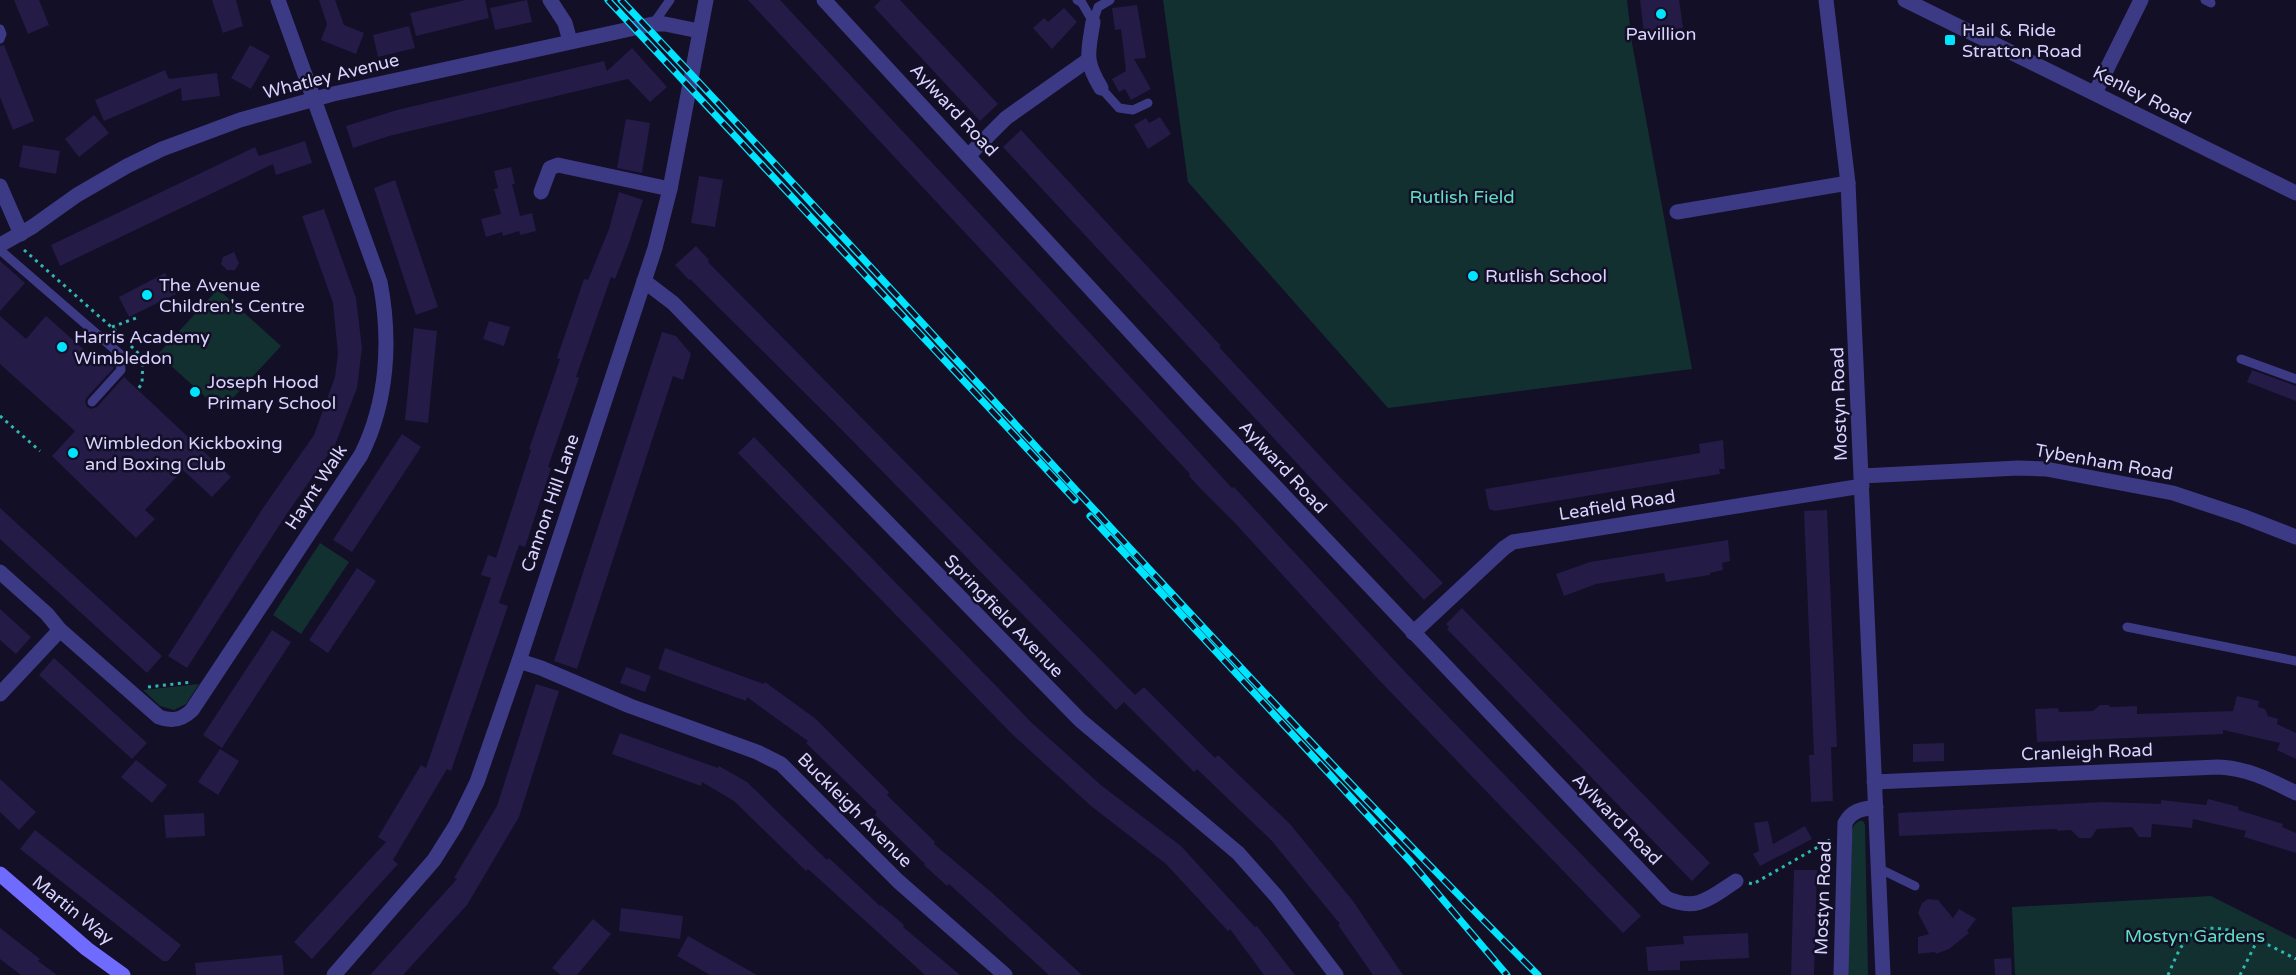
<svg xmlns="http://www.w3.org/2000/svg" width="2296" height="975" font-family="'Varela Round',sans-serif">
	<rect width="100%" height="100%" fill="#130f26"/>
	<!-- green -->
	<g fill="#12302f">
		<polygon points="1163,0 1627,0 1632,43 1692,369 1388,408 1188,182"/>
		<polygon points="218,289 281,346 221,411 158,354"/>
		<polygon points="320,543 349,562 301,634 273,615"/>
		<polygon points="199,684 186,704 174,710 160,706 143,690"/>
		<polygon points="1859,821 1863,821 1865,825 1868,975 1848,975 1852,831 1854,825"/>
		<polygon points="2211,896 2296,939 2296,975 2015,975 2012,907"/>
	</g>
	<!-- building -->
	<g fill="#241b47">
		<polygon points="14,0 39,0 49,25 28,34"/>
		<polygon points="212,0 236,0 243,26 223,33"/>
		<polygon points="319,0 335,0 344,25 364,33 356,54 321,40 327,24"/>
		<polygon points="465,0 485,0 489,18 416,36 410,13"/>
		<polygon points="527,0 532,22 495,30 490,8"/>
		<polygon points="748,0 780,0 1034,272 1232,488 1234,487 1407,674 1641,916 1623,933 1378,679 1234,522 1200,488 1189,476 1190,474"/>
		<polygon points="881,0 900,0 998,104 980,121 874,7"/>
		<polygon points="1640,0 1679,0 1683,28 1644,34"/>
		<polygon points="1137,5 1146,58 1134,59 1151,89 1131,100 1125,89 1119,92 1112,79 1126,71 1121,29 1115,30 1112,8"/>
		<polygon points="1064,8 1077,22 1052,49 1033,28 1044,18 1048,22"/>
		<polygon points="409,26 415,48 378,57 373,35"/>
		<polygon points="4,45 34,121 13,130 0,97 0,46"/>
		<polygon points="250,45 270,56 251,89 231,78"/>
		<polygon points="632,48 667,87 650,102 628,79 389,136 353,148 346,126 397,110 604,61 607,71"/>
		<polygon points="165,70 169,79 217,73 220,96 182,101 181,88 104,121 95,100"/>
		<polygon points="94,115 109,133 79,157 65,139"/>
		<polygon points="1160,117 1171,134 1148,149 1134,125 1146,118 1149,123"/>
		<polygon points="626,119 650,123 642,173 617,168"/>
		<polygon points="1021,130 1221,346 1219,347 1334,471 1443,583 1424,600 1003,147"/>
		<polygon points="305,141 312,163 276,175 273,164 60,266 51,245 255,147 259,156"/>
		<polygon points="23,145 60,151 56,174 19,167"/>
		<polygon points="511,167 515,184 512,184 520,216 532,213 536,231 520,235 519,231 503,236 502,232 486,237 481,219 501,214 494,189 498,188 494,171"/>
		<polygon points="699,176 723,180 715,227 691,223"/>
		<polygon points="395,180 438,307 416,315 374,188"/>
		<polygon points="619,192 643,200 629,243 615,279 611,277 576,377 579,378 548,467 551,468 525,547 519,545 499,603 508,606 451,771 447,769 393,860 398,864 312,959 294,942 386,842 378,837 421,765 426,768 491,578 481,575 488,555 496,558 531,450 529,449 560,359 557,358 584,279 588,280 609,229"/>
		<polygon points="324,209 356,298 362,348 357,388 335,445 286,515 187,668 168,656 263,508 314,435 335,377 338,354 333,303 302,216"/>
		<polygon points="696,246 709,260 708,262 1135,695 1144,687 1215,758 1218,755 1290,824 1353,901 1403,975 1373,975 1338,925 1340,924 1271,840 1197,769 1194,772 1124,702 1116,710 835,423 690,279 689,280 675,265"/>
		<polygon points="234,252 239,263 235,270 227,270 221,264 223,257"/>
		<polygon points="0,261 25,283 0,311"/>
		<polygon points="165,273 176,294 129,317 119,297"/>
		<polygon points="0,316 26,339 46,316 89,354 94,349 114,368 87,397 85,401 87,407 91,409 97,407 124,377 231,477 212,497 183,470 145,510 155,519 136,538 52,456 75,431 0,364"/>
		<polygon points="489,321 510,327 504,346 483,339"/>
		<polygon points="414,328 437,331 428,423 405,420"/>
		<polygon points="662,332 676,336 691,354 683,380 673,376 577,669 554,661"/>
		<polygon points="2252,370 2296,386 2296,401 2247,382"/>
		<polygon points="402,434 421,447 352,552 333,540"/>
		<polygon points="754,437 1032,723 1102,786 1181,846 1255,927 1257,926 1295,975 1264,975 1230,929 1228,931 1166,864 1091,806 1013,735 738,453"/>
		<polygon points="1723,440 1725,469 1719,469 1720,474 1495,511 1489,509 1485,489 1700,453 1699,444"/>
		<polygon points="0,508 162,656 147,673 0,539"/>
		<polygon points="1827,510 1837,747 1831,747 1833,801 1811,802 1809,755 1814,755 1804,511"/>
		<polygon points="1728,540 1730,561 1722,563 1723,570 1710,573 1710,575 1666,582 1664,573 1596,584 1564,596 1556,574 1590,562"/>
		<polygon points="357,568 376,581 328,653 309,640"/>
		<polygon points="1462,608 1710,863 1692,881 1447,629 1449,627 1446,624"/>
		<polygon points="0,609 31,637 16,654 0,640"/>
		<polygon points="272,630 291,642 222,748 203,735"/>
		<polygon points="665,648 764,684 765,682 816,719 889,792 887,795 935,842 934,844 991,892 1082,975 1049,975 949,884 947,886 924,865 925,864 875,815 877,812 806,743 808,741 777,719 747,697 746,701 658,669"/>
		<polygon points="54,658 147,743 132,759 39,675"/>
		<polygon points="626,667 651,676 645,692 620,683"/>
		<polygon points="536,684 559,691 519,817 467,905 403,975 370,975 457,879 454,878 497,806"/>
		<polygon points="2237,696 2259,701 2258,707 2265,709 2268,716 2278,719 2277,724 2296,733 2296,759 2277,750 2280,743 2223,730 2223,734 2037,742 2035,709 2058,708 2059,712 2093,711 2100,705 2109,705 2110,707 2137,706 2137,714 2233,711"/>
		<polygon points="620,733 718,768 719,766 747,782 827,860 829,858 880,906 881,905 904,925 903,927 960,975 925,975 808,869 806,871 734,801 702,782 701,786 612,754"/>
		<polygon points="1944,743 1944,761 1913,762 1913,744"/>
		<polygon points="220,749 239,761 218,795 198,782"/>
		<polygon points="136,760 167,785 152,803 121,777"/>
		<polygon points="0,779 36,812 19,830 0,812"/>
		<polygon points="2208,799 2239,807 2238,810 2283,824 2282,827 2296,833 2296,853 2244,837 2246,831 2193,819 2192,828 2152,824 2151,837 2139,837 2132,827 2097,829 2091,838 2079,838 2071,830 2057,831 2057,829 1899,836 1898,813 2104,802 2161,804 2161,800 2206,805"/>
		<polygon points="204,813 205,836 166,838 164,815"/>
		<polygon points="1768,821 1773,844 1805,826 1812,839 1760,866 1753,854 1759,851 1754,823"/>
		<polygon points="35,830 181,945 168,961 163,961 20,849"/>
		<polygon points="1794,870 1817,870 1814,975 1791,975"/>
		<polygon points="1928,899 1938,900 1953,918 1959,909 1976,919 1967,931 1969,933 1949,949 1936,954 1935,952 1918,954 1918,937 1929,934 1918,913 1922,903"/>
		<polygon points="621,908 683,916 680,939 619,931"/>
		<polygon points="593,919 611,934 577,975 561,975 552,968"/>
		<polygon points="0,928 40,959 38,961 57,975 21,975 0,959"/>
		<polygon points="1748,933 1749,958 1680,961 1680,970 1648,971 1646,947 1684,944 1683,936"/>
		<polygon points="688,936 702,944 757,975 710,975 677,956"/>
		<polygon points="282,955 284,975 196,975 195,963"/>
		<polygon points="2011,958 2012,975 1995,975 1994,959"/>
	</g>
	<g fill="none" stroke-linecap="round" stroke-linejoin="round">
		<!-- path -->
		<g stroke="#2fb8b0" stroke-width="3" stroke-dasharray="3 4.5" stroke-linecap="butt">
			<polyline points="24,250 118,333"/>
			<polyline points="112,327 136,318"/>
			<polyline points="131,346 143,358 142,384 137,390"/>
			<polyline points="0,416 40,451"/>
			<polyline points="148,687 192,682"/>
			<polyline points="1749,883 1753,884 1830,840"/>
			<path d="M2168,975C2174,962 2180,944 2191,935C2216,914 2272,947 2296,959"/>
			<polyline points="2240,975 2258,939"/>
		</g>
		<!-- service -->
		<g stroke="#3d3a85" stroke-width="9">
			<polyline points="1077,0 1082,3 1093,22"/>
			<polyline points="2205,0 2211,3"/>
			<polyline points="1093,22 1098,7 1110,0"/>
			<polyline points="653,24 670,0"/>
			<polyline points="0,29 2,34 0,39"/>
			<polyline points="1101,88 1119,108 1133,110 1148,103"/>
			<polyline points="0,250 120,354 121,370 92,402"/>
			<polyline points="2241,359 2296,379"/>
			<polyline points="2127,627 2296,661"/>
			<polyline points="1878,868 1915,886"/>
		</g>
		<!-- minor -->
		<g stroke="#3d3a85" stroke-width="15">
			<polyline points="550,0 565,23 570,41"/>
			<path d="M824,0L1195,402L1666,898C1697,912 1710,898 1736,881"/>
			<polyline points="1826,0 1848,183 1883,975"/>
			<polyline points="1905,0 2296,193"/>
			<path d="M1093,22C1088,53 1084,60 1101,88"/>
			<polyline points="2095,93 2141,0"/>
			<polyline points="969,155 1006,118 1088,60"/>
			<polyline points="0,186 21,234"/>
			<polyline points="541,192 550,168 558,165 670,189"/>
			<polyline points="1677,212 1848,183"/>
			<polyline points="0,245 32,227 77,195 127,166 162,149 240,120 333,94 653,24 665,24 699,31"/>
			<polyline points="644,281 673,303 1080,720 1238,853 1277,897 1336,975"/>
			<polyline points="1862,476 2018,468 2046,469 2173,493 2242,516 2296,537"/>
			<path d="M0,572L47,614L60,630L159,717C172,722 182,720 192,710L361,455C388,401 391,339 380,282L278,0"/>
			<polyline points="1413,633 1504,548 1513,542 1862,486"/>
			<polyline points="519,661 541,668 630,706 757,752 781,764 898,881 1005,975"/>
			<polyline points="0,694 60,630"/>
			<path d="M1874,782L2218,767C2247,768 2270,780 2296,793"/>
			<polyline points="334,975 434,860 456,825 477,782 519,661 655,248 670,189 706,0"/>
			<path d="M1841,975L1845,823C1852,810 1862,809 1876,807"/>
		</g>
		<!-- secondary -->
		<polyline stroke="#6f6bff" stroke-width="15" points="0,874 87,949 123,975"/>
		<!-- rail casing -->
		<g stroke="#00e5ff" stroke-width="7">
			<g id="rail">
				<polyline points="608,0 1075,500"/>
				<path d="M621,0C929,323 1222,660 1538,975"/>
				<polyline points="1090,516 1410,861 1507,975"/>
			</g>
		</g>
		<!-- rail -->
		<use href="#rail" stroke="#130f26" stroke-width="4.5" stroke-dasharray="14" stroke-linecap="butt"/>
	</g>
	<!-- markers -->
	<g fill="#00e5ff" stroke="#130f26" stroke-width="2">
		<circle cx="1661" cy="14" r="6"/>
		<rect x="1944" y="34" width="12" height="12" rx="3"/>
		<circle cx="1473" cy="276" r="6"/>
		<circle cx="147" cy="295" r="6"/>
		<circle cx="62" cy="347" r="6"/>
		<circle cx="195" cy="392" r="6"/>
		<circle cx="73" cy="453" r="6"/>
	</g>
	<g text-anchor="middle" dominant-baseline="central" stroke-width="5" stroke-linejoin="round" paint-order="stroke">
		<!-- poi labels -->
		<g font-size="18" fill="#d9d4ff" stroke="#130f26" text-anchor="start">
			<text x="1962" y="30">Hail &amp; Ride<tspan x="1962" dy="21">Stratton Road</tspan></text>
			<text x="1661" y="34" text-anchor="middle">Pavillion</text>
			<text x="1485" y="276">Rutlish School</text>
			<text x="159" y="285">The Avenue<tspan x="159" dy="21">Children's Centre</tspan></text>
			<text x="74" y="337">Harris Academy<tspan x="74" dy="21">Wimbledon</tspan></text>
			<text x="207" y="382">Joseph Hood<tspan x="207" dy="21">Primary School</tspan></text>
			<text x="85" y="443">Wimbledon Kickboxing<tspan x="85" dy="21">and Boxing Club</tspan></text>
		</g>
		<!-- street labels -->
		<g font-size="18" fill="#d9d4ff" stroke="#130f26">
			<text transform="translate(331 76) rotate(-14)">Whatley Avenue</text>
			<text transform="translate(2142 95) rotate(27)">Kenley Road</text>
			<text transform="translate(954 110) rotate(47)">Aylward Road</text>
			<text transform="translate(1839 404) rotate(-92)">Mostyn Road</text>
			<text transform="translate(2104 462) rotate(10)">Tybenham Road</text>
			<text transform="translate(1283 467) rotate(47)">Aylward Road</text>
			<text transform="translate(316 487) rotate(-57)">Haynt Walk</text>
			<text transform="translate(550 503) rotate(-71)">Cannon Hill Lane</text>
			<text transform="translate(1617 505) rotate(-9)">Leafield Road</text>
			<text transform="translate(1004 616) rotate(46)">Springfield Avenue</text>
			<text transform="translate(2087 752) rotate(-2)">Cranleigh Road</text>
			<text transform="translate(855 810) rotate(45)">Buckleigh Avenue</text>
			<text transform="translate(1617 819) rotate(46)">Aylward Road</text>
			<text transform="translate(1823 898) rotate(-88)">Mostyn Road</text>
			<text transform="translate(73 910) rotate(39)">Martin Way</text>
		</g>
		<!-- park labels -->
		<g font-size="18" fill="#5fe0c0" stroke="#130f26">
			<text x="1462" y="197">Rutlish Field</text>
			<text x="2195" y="936">Mostyn Gardens</text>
		</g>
	</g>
</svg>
